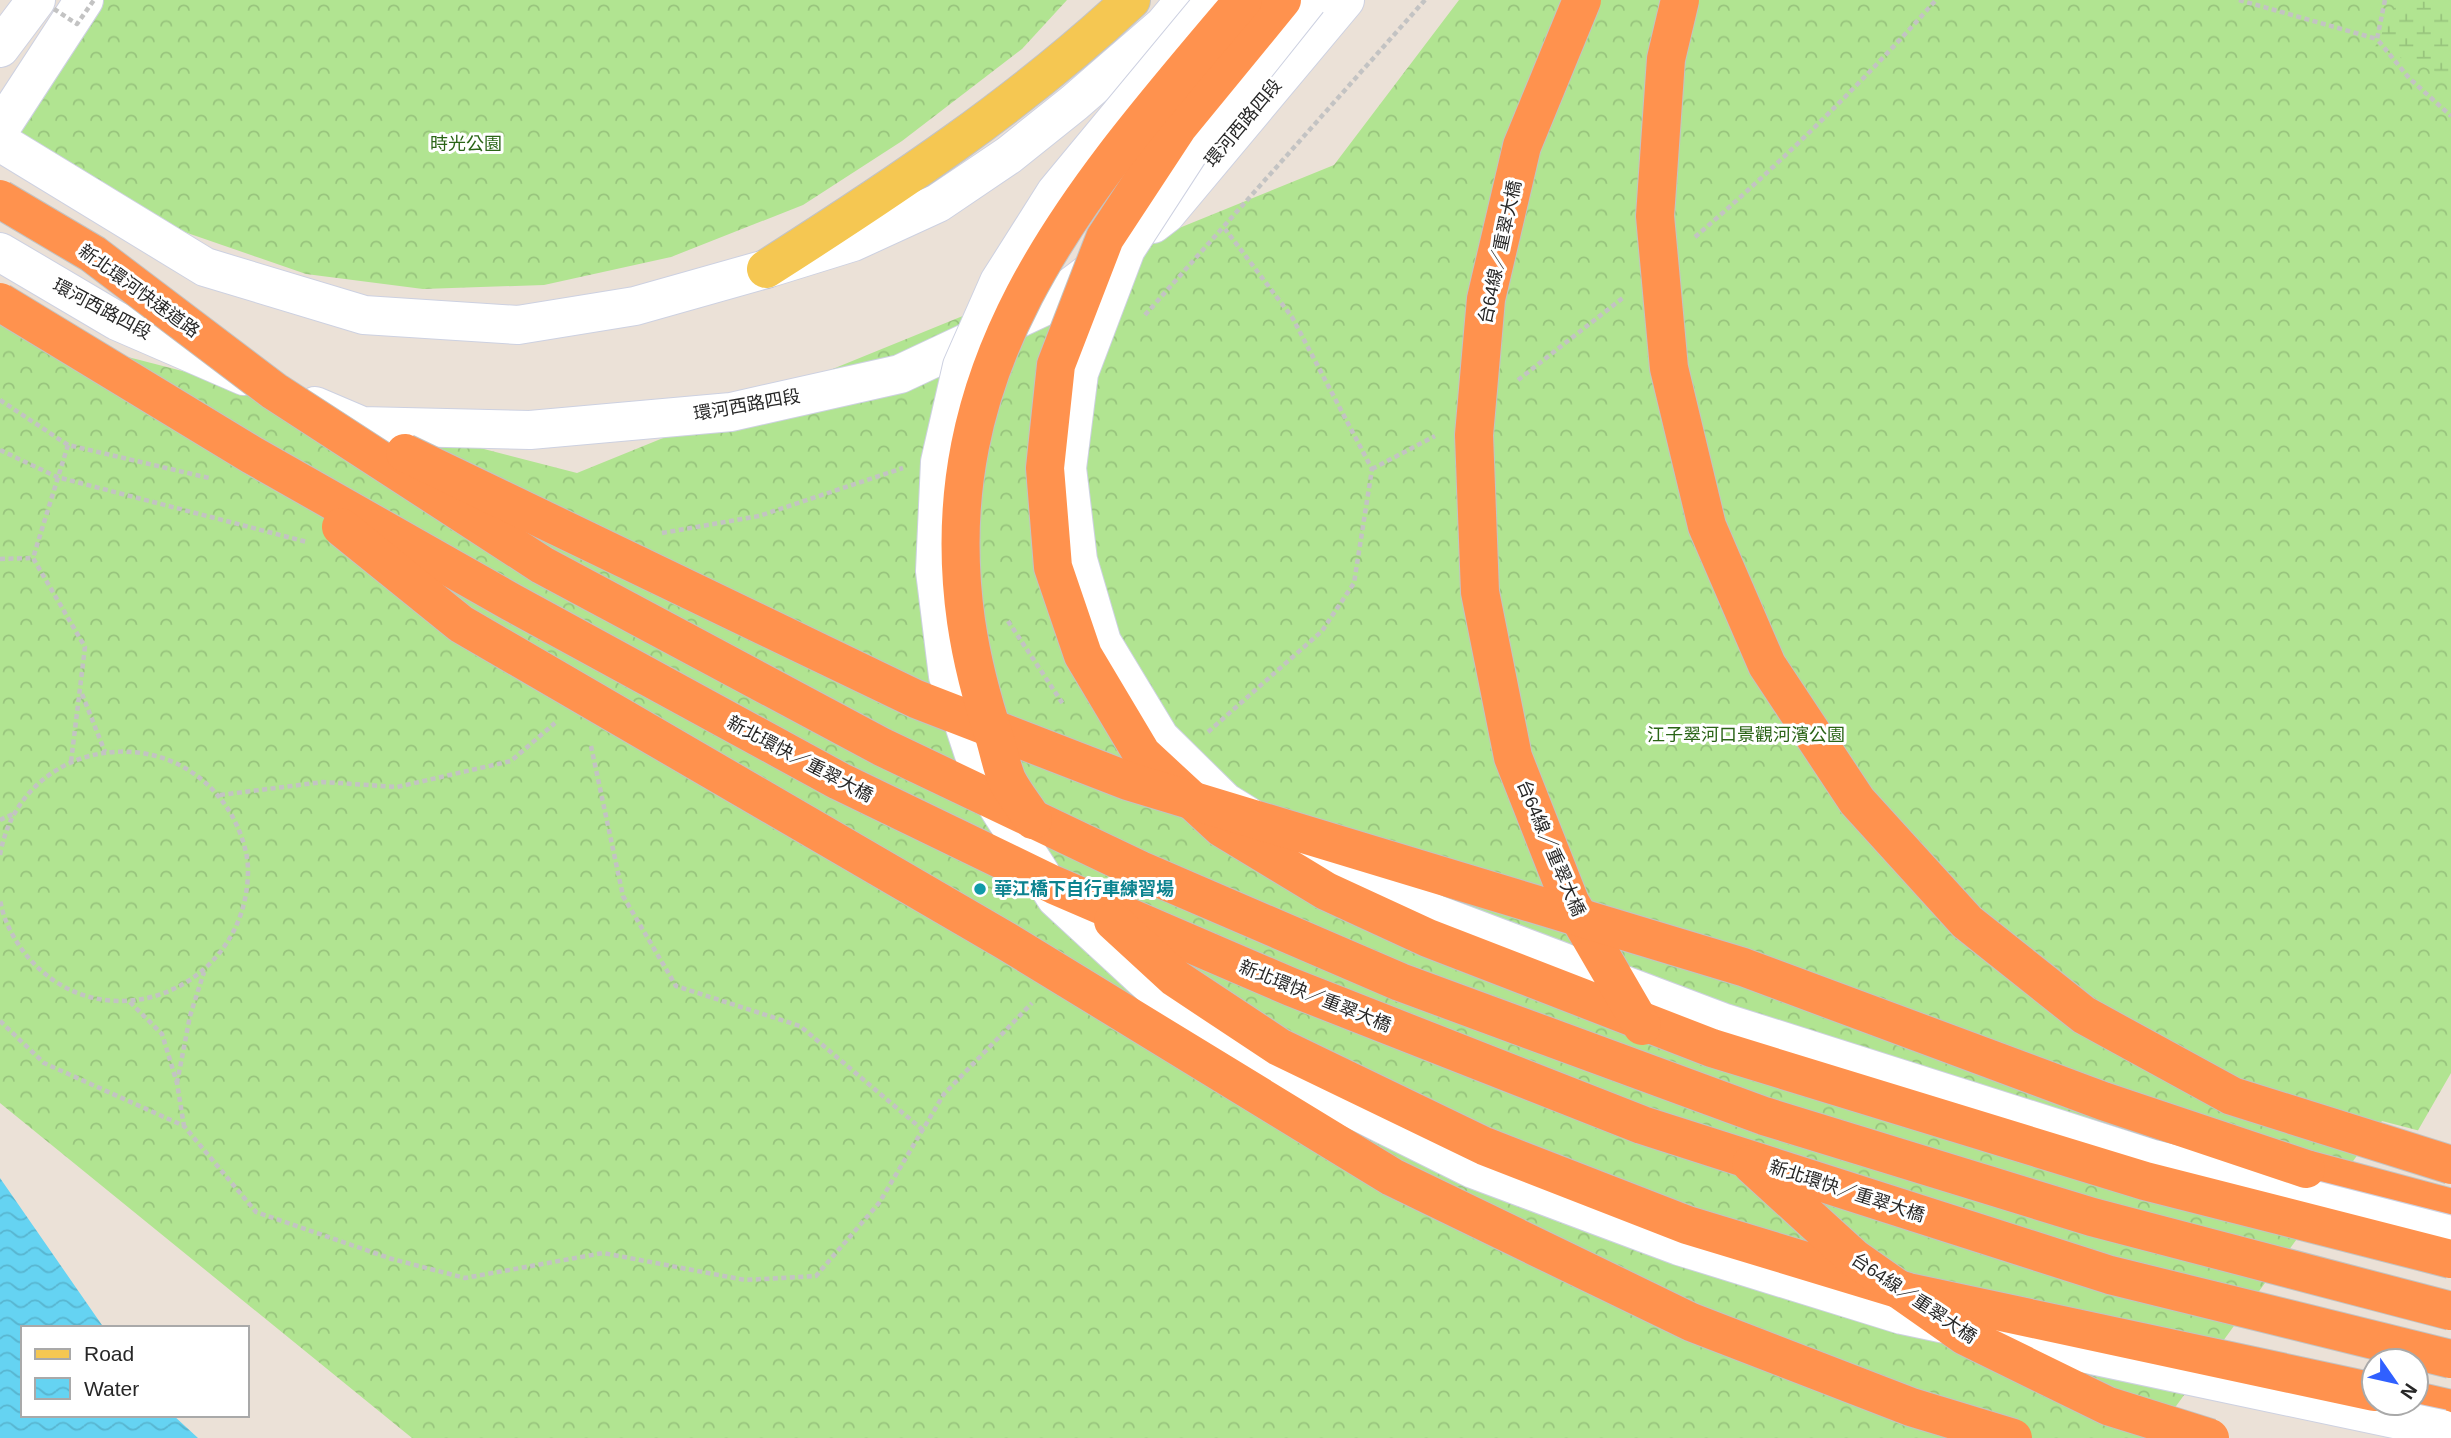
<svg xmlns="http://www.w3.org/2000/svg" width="2451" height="1438" font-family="Arial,'Noto Sans TC',sans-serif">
	<defs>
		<pattern id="forest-crowns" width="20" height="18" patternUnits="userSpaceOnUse" patternTransform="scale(1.75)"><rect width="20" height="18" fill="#b1e491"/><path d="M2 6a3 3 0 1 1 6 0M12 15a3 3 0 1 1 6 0" fill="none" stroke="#98c47d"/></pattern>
		<pattern id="wetland-marsh" width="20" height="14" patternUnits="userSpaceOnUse" patternTransform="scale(1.75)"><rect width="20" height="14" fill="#b1e491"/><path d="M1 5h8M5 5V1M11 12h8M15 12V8" fill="none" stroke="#98c47d"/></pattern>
		<pattern id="water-waves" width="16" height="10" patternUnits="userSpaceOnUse" patternTransform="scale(1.75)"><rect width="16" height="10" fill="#65d3f2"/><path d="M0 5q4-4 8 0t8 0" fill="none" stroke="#58b5d0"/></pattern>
	</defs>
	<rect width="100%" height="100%" fill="#ebe1d7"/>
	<!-- forest -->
	<g fill="url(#forest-crowns)">
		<polygon points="85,0 1067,0 1022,49 902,141 803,205 671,257 544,285 423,289 306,274 170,227 0,128"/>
		<polygon points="1459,0 2451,0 2451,1073 2241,1438 412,1438 0,1103 0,324 577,473 1334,165"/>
	</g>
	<!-- wetland -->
	<polygon fill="url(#wetland-marsh)" points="2398,0 2451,0 2451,78 2375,47"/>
	<!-- water -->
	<polygon fill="url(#water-waves)" points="0,1178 104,1328 23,1328 23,1415 173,1415 198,1438 0,1438"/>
	<!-- pier -->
	<path fill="#ebe1d7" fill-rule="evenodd" d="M2382,1121L2451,1139V1438H2153ZM2374,1361H2416V1403H2374Z"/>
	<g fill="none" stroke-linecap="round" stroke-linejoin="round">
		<!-- street casing -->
		<g stroke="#cdd1e1" stroke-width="40">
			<polyline id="street" points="0,48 36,0"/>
		</g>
		<!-- secondary casing -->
		<g stroke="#cdd1e1" stroke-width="40">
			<g id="secondary">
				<polyline points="0,129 84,0"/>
				<polyline points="0,142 205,267 364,315 518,325 635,306 766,269 853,242 938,203 1009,155 1074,103 1164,25 1185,0"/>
				<polyline points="1153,224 1166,214 1345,0"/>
				<polyline points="0,252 117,321 244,376"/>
				<polyline points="315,406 362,426 530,430 731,412 900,374 1047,305 1105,261"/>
			</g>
		</g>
		<!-- primary casing -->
		<g stroke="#c3c3c3" stroke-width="40">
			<path id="primary" d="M766,269C893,188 1020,104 1131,0"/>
		</g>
		<!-- highway casing -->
		<g stroke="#c3c3c3" stroke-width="40">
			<g id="highway">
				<polyline points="2306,1169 2451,1208"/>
				<polyline points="2416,1401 2451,1409"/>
			</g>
		</g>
		<!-- path -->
		<g stroke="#c3c3c3" stroke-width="4.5" stroke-dasharray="5 3.5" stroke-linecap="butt">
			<polyline points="2239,0 2377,39"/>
			<polyline points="2385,0 2377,39 2409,78 2451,116"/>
			<path d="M1695,237C1780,164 1861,84 1936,0"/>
			<polyline points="1145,315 1425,0"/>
			<polyline points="1518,380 1624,297"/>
			<polyline points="0,400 68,445 209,478"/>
			<polyline points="68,445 33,558 85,647 71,762"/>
			<polyline points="0,450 57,477 307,542"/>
			<polyline points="1372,469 1435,436"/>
			<polyline points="662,533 759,516 903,468"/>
			<polyline points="0,559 33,558"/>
			<polyline points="1008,621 1063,704"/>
			<polyline points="82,694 105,752"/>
			<polyline points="1208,732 1322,631 1354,583 1372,469 1292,317 1225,229"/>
			<polyline points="591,746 623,896 676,986 800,1026 923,1130"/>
			<polyline points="220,795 323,782 397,787 511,761 555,723"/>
			<polyline points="0,820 13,814"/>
			<path d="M0,855C20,739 172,714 231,814C240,830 248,851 248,870C248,991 99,1050 23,951C12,936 2,917 0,898"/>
			<polyline points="130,1002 162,1034 177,1083 184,1126"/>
			<polyline points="0,1021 44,1063 184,1126 256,1212 392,1259 465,1278 603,1253 745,1280 816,1276 879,1203 944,1094 1032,1003"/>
			<polyline points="177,1083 190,1016 204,972"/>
		</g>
		<!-- street -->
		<use href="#street" stroke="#fff" stroke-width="38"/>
		<!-- secondary -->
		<use href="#secondary" stroke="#fff" stroke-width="38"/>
		<!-- primary -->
		<use href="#primary" stroke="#f5c752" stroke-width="38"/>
		<!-- highway -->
		<use href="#highway" stroke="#ff924e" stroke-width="38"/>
		<!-- street-bridge casing -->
		<g stroke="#cdd1e1" stroke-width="40" stroke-linecap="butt">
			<g id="street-bridge">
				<polyline points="1215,0 1056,192 999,282 962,366 940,462 935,571 948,676 984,785 1056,898 1160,994 1270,1068 1473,1169 1679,1246 1902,1315 2442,1429"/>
				<polyline points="1308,0 1198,138 1126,249 1079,373 1067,468 1078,560 1102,642 1160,738 1225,802 1321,861 1436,914 1722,1022 2153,1159 2451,1235"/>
			</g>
		</g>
		<!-- highway-bridge casing -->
		<g stroke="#c3c3c3" stroke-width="40" stroke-linecap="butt">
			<g id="highway-bridge">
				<polyline points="1282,0 1178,127 1105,238 1056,365 1045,468 1053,567 1083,655 1142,754 1222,828 1326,891 1428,938 1712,1048 2145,1181 2451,1259"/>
				<polyline points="1582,0 1522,146 1486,299 1474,435 1480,592 1513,757 1570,902 1642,1026"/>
				<polyline points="1680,0 1666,59 1655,216 1669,368 1707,526 1767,665 1857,801 1967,922 2084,1015 2232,1096 2451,1165"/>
				<polyline points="0,199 93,254 274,391 542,565 882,747 1140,870 1400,982 1764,1116 2092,1217 2451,1311"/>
				<polyline points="0,302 252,455 511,602 839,781 1054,885 1291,987 1642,1125 2110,1275 2451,1359"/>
				<polyline points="405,453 916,699 1128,781 1743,967 2103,1101 2306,1169"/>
				<polyline points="341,527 461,624 1006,941 1392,1177 1691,1322 1911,1407 2013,1438"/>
				<path d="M1033,820C1025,807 1014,794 1007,780C1002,768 999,753 995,739C982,700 972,662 966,621C929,357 1085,187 1243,0"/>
				<polyline points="1113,921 1175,978 1279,1047 1484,1146 1687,1225 1908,1292 2374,1392"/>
				<polyline points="1751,1164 1854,1258 1965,1336 2108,1406 2210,1438"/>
			</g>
		</g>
		<!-- path-bridge -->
		<polyline stroke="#c3c3c3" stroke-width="4.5" stroke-dasharray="5 3.5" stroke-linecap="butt" points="54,9 77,24 94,0"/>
		<!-- street-bridge -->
		<use href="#street-bridge" stroke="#fff" stroke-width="38"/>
		<!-- highway-bridge -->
		<use href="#highway-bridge" stroke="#ff924e" stroke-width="38"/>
	</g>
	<!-- markers -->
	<circle fill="#0f9aa8" stroke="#fff" stroke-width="2.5" cx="980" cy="889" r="7"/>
	<g text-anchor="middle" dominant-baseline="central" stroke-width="6" stroke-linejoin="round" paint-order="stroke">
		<!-- street labels -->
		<g font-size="18" fill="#272727" stroke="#fff">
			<text transform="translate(1243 123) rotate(-50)">環河西路四段</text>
			<text transform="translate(1500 252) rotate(-78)">台64線／重翠大橋</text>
			<text transform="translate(139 291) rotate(36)">新北環河快速道路</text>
			<text transform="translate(102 309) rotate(28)">環河西路四段</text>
			<text transform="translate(747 405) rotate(-10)">環河西路四段</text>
			<text transform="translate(800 759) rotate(28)">新北環快／重翠大橋</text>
			<text transform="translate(1551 848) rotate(67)">台64線／重翠大橋</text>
			<text transform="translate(1315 996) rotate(22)">新北環快／重翠大橋</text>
			<text transform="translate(1847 1191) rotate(18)">新北環快／重翠大橋</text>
			<text transform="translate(1914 1298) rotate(34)">台64線／重翠大橋</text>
		</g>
		<!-- park labels -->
		<g font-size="18" fill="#2a6416" stroke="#fff">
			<text x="466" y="144">時光公園</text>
			<text x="1746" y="735">江子翠河口景觀河濱公園</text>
		</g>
		<!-- culture labels -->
		<g font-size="18" font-weight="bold" fill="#0d838f" stroke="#fff" text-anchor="start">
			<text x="994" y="889">華江橋下自行車練習場</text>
		</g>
	</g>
	<!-- legend -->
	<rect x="21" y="1326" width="228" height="91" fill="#ffffff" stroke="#a9a9a9" stroke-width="2"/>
	<rect x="35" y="1349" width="35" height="10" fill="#f5c752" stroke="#a9a9a9" stroke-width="2"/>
	<text x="84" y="1361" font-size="21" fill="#272727">Road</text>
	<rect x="35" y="1378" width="35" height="21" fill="url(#water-waves)" stroke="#a9a9a9" stroke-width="2"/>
	<text x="84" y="1396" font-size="21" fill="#272727">Water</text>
	<!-- north arrow -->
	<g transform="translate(2395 1382) rotate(124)"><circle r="33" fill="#ffffff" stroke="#a9a9a9" stroke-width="2"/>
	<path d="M0-5L12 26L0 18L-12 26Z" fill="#3060ff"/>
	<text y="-10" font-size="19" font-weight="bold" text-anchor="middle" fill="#272727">N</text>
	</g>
</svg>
